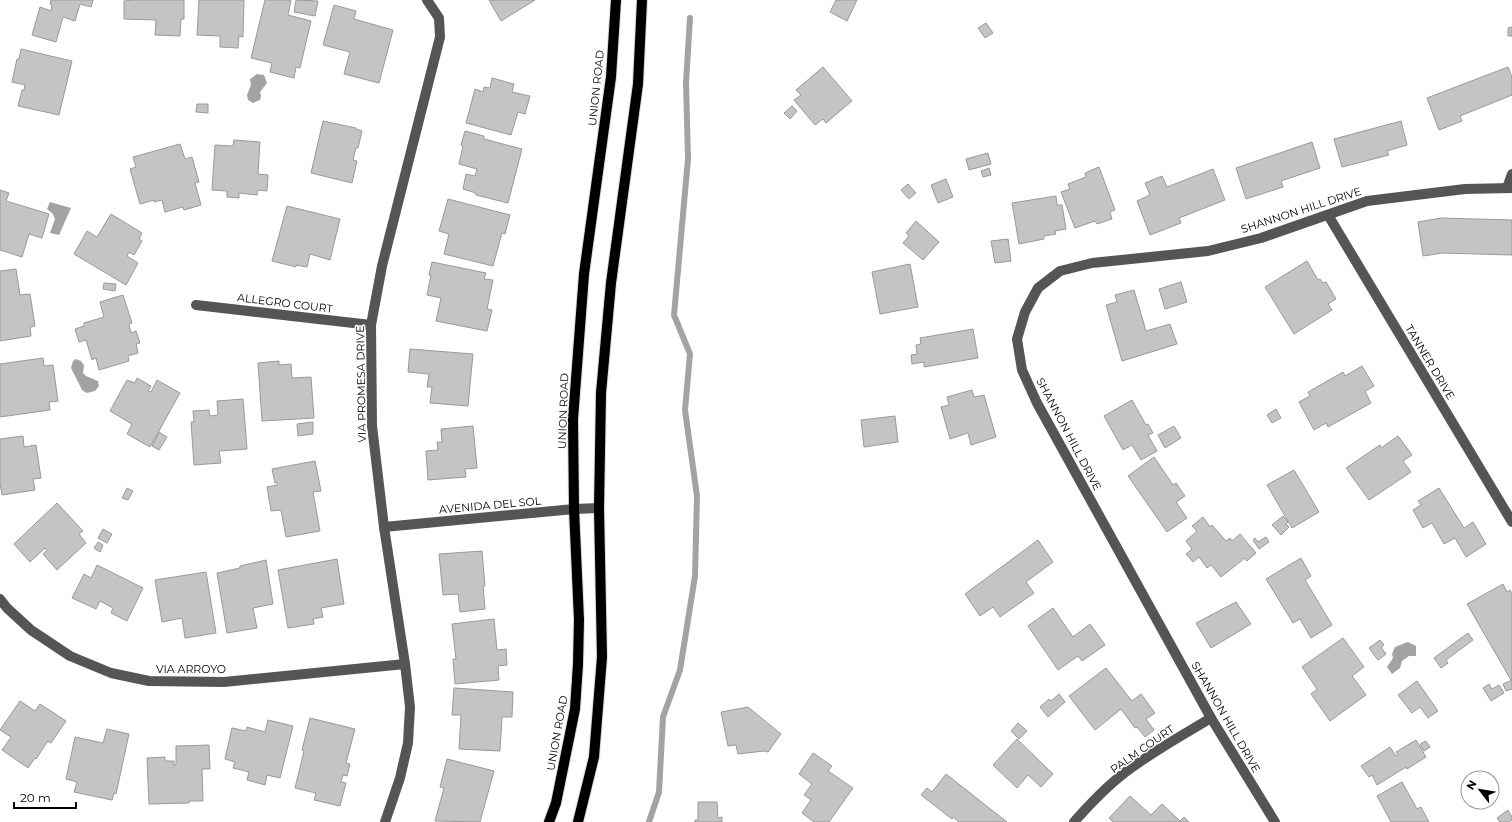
<svg xmlns="http://www.w3.org/2000/svg" width="1512" height="822" font-family="Montserrat,sans-serif">
	<rect width="100%" height="100%" fill="#fff"/>
	<!-- water -->
	<g fill="#a3a3a3">
		<polygon points="257,74 264,75 267,83 260,92 261,96 260,100 253,103 248,100 247,95 251,85 250,79"/>
		<polygon points="50,202 71,208 59,235 50,233 55,219 53,214 47,209"/>
		<polygon points="76,359 81,361 84,365 83,373 86,376 98,381 99,386 95,391 87,393 82,390 71,368 73,361"/>
		<polygon points="1408,642 1416,646 1416,656 1409,656 1402,661 1400,668 1392,674 1387,667 1393,658 1392,654 1395,647"/>
	</g>
	<g fill="none" stroke-linecap="round" stroke-linejoin="round">
		<!-- stream -->
		<polyline stroke="#a3a3a3" stroke-width="6" points="649,822 659,792 663,717 680,670 695,576 697,496 685,410 690,354 674,315 688,159 686,83 690,18"/>
	</g>
	<!-- building -->
	<g fill="#c4c4c4" stroke="#999">
		<polygon points="51,0 93,0 91,7 80,4 75,21 63,17 56,42 32,35 40,7 51,11 52,5 50,4"/>
		<polygon points="132,0 184,0 184,19 181,19 180,36 155,35 156,20 124,19 124,1"/>
		<polygon points="199,0 244,0 243,37 239,36 238,48 220,47 220,36 197,35"/>
		<polygon points="265,0 291,0 288,15 311,21 300,68 296,67 294,78 270,72 272,63 251,58"/>
		<polygon points="296,0 318,1 315,16 294,12"/>
		<polygon points="489,0 535,0 501,21"/>
		<polygon points="836,0 857,0 847,21 830,12"/>
		<polygon points="334,5 356,11 354,19 393,30 379,83 344,74 350,52 323,45"/>
		<polygon points="986,23 993,33 985,38 978,28"/>
		<polygon points="1512,27 1512,36 1508,36 1508,28"/>
		<polygon points="21,49 72,61 59,115 18,106 22,90 24,90 25,85 12,82 17,59 19,59"/>
		<polygon points="823,67 852,101 826,123 823,119 815,125 794,100 801,95 796,90"/>
		<polygon points="1508,67 1512,77 1512,95 1460,116 1462,121 1439,130 1427,98"/>
		<polygon points="492,78 514,84 512,92 530,96 525,114 518,112 511,135 466,123 475,89 483,92 484,87 490,88"/>
		<polygon points="197,104 208,104 208,113 196,112"/>
		<polygon points="792,106 797,111 790,119 784,113"/>
		<polygon points="323,121 356,128 356,129 362,131 358,148 356,148 353,160 357,161 352,183 311,173"/>
		<polygon points="1401,121 1407,145 1387,151 1389,155 1342,167 1334,139"/>
		<polygon points="465,131 484,136 484,139 522,149 508,203 476,195 476,193 463,189 466,174 475,176 477,169 459,164 463,146 461,145"/>
		<polygon points="234,140 260,142 258,174 268,175 267,191 258,190 257,195 239,193 239,198 227,197 227,191 212,190 215,145 233,146"/>
		<polygon points="1312,142 1320,168 1281,181 1283,187 1246,199 1236,168"/>
		<polygon points="180,144 185,159 192,157 199,182 195,183 201,205 184,210 183,207 165,212 162,200 154,202 154,200 140,204 130,169 136,167 133,157"/>
		<polygon points="988,153 991,164 969,170 966,159"/>
		<polygon points="1099,167 1115,210 1110,212 1112,219 1097,224 1095,221 1075,228 1061,192 1070,189 1068,184 1086,177 1085,173"/>
		<polygon points="989,168 991,175 983,177 981,171"/>
		<polygon points="1213,169 1225,200 1179,218 1181,223 1150,235 1137,201 1150,195 1145,183 1162,176 1167,187"/>
		<polygon points="946,179 953,197 938,203 931,185"/>
		<polygon points="908,184 916,193 909,199 901,190"/>
		<polygon points="0,190 9,193 6,201 49,214 42,238 29,234 22,257 0,250"/>
		<polygon points="1056,196 1057,205 1062,205 1066,229 1055,231 1056,234 1044,236 1044,239 1019,244 1012,203"/>
		<polygon points="448,199 510,215 505,234 502,233 493,266 444,254 449,234 439,231"/>
		<polygon points="287,206 340,219 330,260 310,254 307,267 296,265 296,267 272,261"/>
		<polygon points="111,214 142,233 139,239 142,241 134,255 129,252 127,256 138,263 126,285 74,254 87,231 97,237"/>
		<polygon points="1441,218 1512,220 1512,255 1443,253 1423,256 1418,222"/>
		<polygon points="916,221 939,242 923,260 903,243 909,236 906,233"/>
		<polygon points="1008,239 1011,261 995,263 991,241"/>
		<polygon points="1307,261 1318,280 1320,279 1323,283 1326,282 1336,299 1328,304 1332,310 1294,334 1265,287"/>
		<polygon points="432,262 486,273 484,279 493,280 487,309 492,310 487,331 436,321 441,298 427,295 431,275 429,275"/>
		<polygon points="910,264 918,307 880,314 872,272"/>
		<polygon points="16,269 20,295 30,294 35,326 30,327 31,336 0,341 0,271"/>
		<polygon points="1181,282 1187,302 1165,309 1159,289"/>
		<polygon points="104,283 116,284 115,291 103,289"/>
		<polygon points="1134,290 1146,331 1170,324 1177,344 1122,361 1106,305 1117,302 1115,295"/>
		<polygon points="123,295 132,323 129,324 131,333 136,331 140,343 136,344 138,353 128,356 129,361 99,370 96,358 92,360 86,340 79,342 75,329 84,326 84,323 104,317 100,302"/>
		<polygon points="973,329 978,358 924,367 924,362 912,364 911,355 917,354 916,345 921,344 920,338"/>
		<polygon points="410,349 473,354 468,406 430,403 432,387 427,387 429,374 408,372"/>
		<polygon points="43,358 44,366 53,365 58,401 49,402 50,410 0,417 0,364"/>
		<polygon points="279,361 279,365 291,364 292,378 311,377 314,418 262,421 258,363"/>
		<polygon points="1362,366 1374,386 1365,391 1371,403 1328,427 1326,423 1314,430 1299,402 1310,396 1308,392 1343,372 1345,376"/>
		<polygon points="137,378 151,386 148,391 151,392 157,380 180,393 150,447 127,434 132,424 110,411 127,380 135,383"/>
		<polygon points="972,390 974,397 984,395 996,437 971,445 968,433 950,439 941,407 949,405 947,397"/>
		<polygon points="243,399 247,449 219,451 221,463 194,465 191,422 194,422 193,411 209,410 210,416 218,415 217,401"/>
		<polygon points="1132,400 1146,425 1148,424 1153,433 1148,435 1157,451 1141,460 1132,445 1123,450 1104,416"/>
		<polygon points="1276,409 1281,418 1272,423 1267,415"/>
		<polygon points="895,416 898,442 864,447 861,420"/>
		<polygon points="313,422 313,434 298,436 297,424"/>
		<polygon points="473,426 477,468 465,469 466,477 428,480 426,451 438,450 437,442 442,442 441,429"/>
		<polygon points="1174,426 1181,438 1165,448 1158,435"/>
		<polygon points="159,432 167,437 159,450 152,446"/>
		<polygon points="23,436 24,447 36,445 41,478 33,479 35,490 2,495 0,484 0,439"/>
		<polygon points="1398,436 1412,455 1403,461 1411,472 1369,500 1346,468 1380,445 1381,448"/>
		<polygon points="1154,457 1173,485 1176,483 1185,496 1176,502 1187,518 1167,532 1128,476"/>
		<polygon points="315,461 321,491 313,492 320,531 286,537 281,510 271,511 267,487 277,485 277,482 275,483 272,469"/>
		<polygon points="1294,470 1319,512 1292,528 1267,485"/>
		<polygon points="127,488 133,491 128,500 122,498"/>
		<polygon points="1439,488 1464,528 1473,522 1486,544 1466,557 1455,538 1444,544 1432,523 1423,528 1413,510 1421,505 1418,501"/>
		<polygon points="57,503 83,531 79,534 86,543 57,570 43,554 47,550 45,548 30,562 14,544"/>
		<polygon points="1283,516 1288,522 1286,524 1289,527 1281,535 1272,525"/>
		<polygon points="1203,517 1210,527 1212,525 1226,541 1230,538 1232,541 1240,534 1256,553 1247,561 1245,558 1221,577 1211,565 1207,568 1199,557 1193,562 1186,554 1192,549 1186,541 1197,531 1192,526"/>
		<polygon points="103,529 112,534 107,543 98,538"/>
		<polygon points="1266,537 1269,542 1259,549 1253,540 1255,538 1258,542"/>
		<polygon points="1038,540 1053,562 1026,582 1034,593 1000,617 993,607 980,616 965,594"/>
		<polygon points="98,542 103,545 100,552 94,548"/>
		<polygon points="482,551 485,586 483,586 485,609 460,612 458,594 443,595 439,554"/>
		<polygon points="1301,558 1311,576 1305,580 1332,625 1311,638 1300,619 1293,623 1266,579"/>
		<polygon points="337,559 344,604 321,608 323,617 313,619 314,624 288,628 278,570"/>
		<polygon points="266,560 273,604 253,608 257,628 227,633 217,573 240,568 240,566"/>
		<polygon points="97,565 143,588 127,621 111,613 113,608 100,601 96,609 72,598 84,574 91,578"/>
		<polygon points="206,572 216,633 185,638 182,618 162,622 155,580"/>
		<polygon points="1503,584 1507,592 1510,590 1512,594 1512,679 1511,680 1467,604"/>
		<polygon points="1236,602 1251,624 1211,648 1196,623"/>
		<polygon points="1053,608 1073,637 1090,624 1105,645 1082,661 1078,656 1058,670 1028,626"/>
		<polygon points="494,619 497,650 506,649 507,665 498,666 499,680 455,684 453,659 456,659 452,624"/>
		<polygon points="1468,633 1473,640 1446,660 1448,663 1441,668 1434,658"/>
		<polygon points="1343,638 1364,667 1352,676 1366,695 1330,721 1311,694 1317,689 1302,667"/>
		<polygon points="1380,640 1384,645 1381,647 1386,654 1378,660 1369,648"/>
		<polygon points="1106,668 1132,701 1141,694 1155,713 1146,719 1154,730 1145,737 1137,727 1135,728 1121,709 1095,730 1069,696"/>
		<polygon points="1512,680 1512,689 1506,691 1503,684"/>
		<polygon points="1417,681 1438,711 1428,718 1420,707 1412,713 1398,695"/>
		<polygon points="1489,684 1492,689 1499,685 1504,693 1491,701 1483,688"/>
		<polygon points="454,688 513,692 512,717 502,717 500,751 459,749 461,715 452,715"/>
		<polygon points="1059,694 1065,702 1048,717 1040,707 1049,699 1051,701"/>
		<polygon points="20,701 35,711 40,704 66,721 51,743 48,741 36,759 35,758 28,768 2,750 11,737 0,730"/>
		<polygon points="748,707 781,734 768,752 764,751 738,754 736,745 728,746 721,712"/>
		<polygon points="310,718 355,729 346,763 350,764 347,776 343,775 341,782 346,783 340,806 314,800 316,793 295,788 304,751 302,750"/>
		<polygon points="268,720 293,726 280,778 267,775 265,785 247,780 249,772 233,768 235,762 225,759 232,728 246,731 247,727 265,732"/>
		<polygon points="1018,723 1027,731 1019,739 1011,731"/>
		<polygon points="107,729 129,734 116,794 114,793 112,800 74,792 77,782 66,779 75,737 103,743"/>
		<polygon points="1017,739 1053,774 1041,787 1028,775 1017,788 993,765"/>
		<polygon points="1416,740 1426,757 1407,769 1406,767 1377,785 1372,775 1369,777 1361,766 1390,747 1396,756 1398,755 1396,752"/>
		<polygon points="1426,741 1430,747 1424,751 1420,744"/>
		<polygon points="209,745 210,769 202,769 203,801 189,801 189,803 149,804 147,758 165,757 165,761 174,761 174,765 176,765 176,746"/>
		<polygon points="813,753 832,766 828,771 853,788 829,822 814,822 802,813 811,800 804,795 812,784 799,774"/>
		<polygon points="447,759 494,771 480,822 435,821 444,788 440,787"/>
		<polygon points="946,774 1007,822 959,822 953,817 952,819 921,795 927,788 932,792"/>
		<polygon points="1402,782 1417,809 1421,807 1429,822 1391,822 1377,796"/>
		<polygon points="1130,796 1151,815 1162,804 1180,821 1184,817 1189,822 1113,822 1109,818"/>
		<polygon points="698,802 717,802 718,818 722,817 722,822 695,822 695,820 698,820"/>
		<polygon points="1508,810 1512,817 1512,820 1509,822 1500,822 1497,818"/>
	</g>
	<g fill="none" stroke-linecap="round" stroke-linejoin="round">
		<!-- major casing -->
		<g stroke="#dbdbdb" stroke-width="12">
			<g id="major">
				<polyline points="549,822 556,803 575,709 578,664 579,620 574,509 573,419 584,274 611,77 616,0"/>
				<polyline points="578,822 594,757 602,657 599,508 601,393 611,283 638,84 642,0"/>
			</g>
		</g>
		<!-- minor -->
		<g stroke="#555" stroke-width="10">
			<polyline points="1507,188 1512,174"/>
			<polyline points="1328,215 1512,522"/>
			<polyline points="196,305 371,325"/>
			<polyline points="384,527 574,509 599,508"/>
			<polyline points="0,599 7,608 31,630 70,656 111,673 149,681 224,682 405,664"/>
			<polyline points="385,822 400,778 408,743 410,707 405,664 384,527 372,426 371,325 382,266 440,37 439,18 427,0"/>
			<path d="M1074,822C1089,805 1105,788 1123,774C1150,753 1181,736 1211,718"/>
			<polyline points="1275,822 1211,718 1037,403 1022,370 1017,339 1025,312 1038,288 1060,271 1092,263 1208,251 1261,238 1367,201 1465,189 1512,188"/>
		</g>
		<!-- major -->
		<use href="#major" stroke="#000" stroke-width="10"/>
	</g>
	<g text-anchor="middle" dominant-baseline="central" stroke-width="3" stroke-linejoin="round" paint-order="stroke">
		<!-- street labels -->
		<g font-size="11" fill="#000" stroke="#fff">
			<text transform="translate(596 88) rotate(-84)">UNION ROAD</text>
			<text transform="translate(1301 210) rotate(-18)">SHANNON HILL DRIVE</text>
			<text transform="translate(285 303) rotate(7)">ALLEGRO COURT</text>
			<text transform="translate(1430 362) rotate(59)">TANNER DRIVE</text>
			<text transform="translate(361 384) rotate(-91)">VIA PROMESA DRIVE</text>
			<text transform="translate(563 411) rotate(-88)">UNION ROAD</text>
			<text transform="translate(1069 434) rotate(62)">SHANNON HILL DRIVE</text>
			<text transform="translate(490 505) rotate(-5)">AVENIDA DEL SOL</text>
			<text x="191" y="669">VIA ARROYO</text>
			<text transform="translate(1226 717) rotate(60)">SHANNON HILL DRIVE</text>
			<text transform="translate(557 733) rotate(-80)">UNION ROAD</text>
			<text transform="translate(1142 749) rotate(-35)">PALM COURT</text>
		</g>
	</g>
	<!-- north arrow -->
	<g transform="translate(1480 790) rotate(301)"><circle r="19" fill="#ffffff" stroke="#999999"/>
	<path d="M0-3L7 15L0 10L-7 15Z" fill="#000000"/>
	<text y="-6" font-size="11" font-weight="bold" text-anchor="middle" fill="#000000">N</text>
	</g>
	<!-- scale -->
	<path d="M14 802v6h62v-6" fill="none" stroke="#000000" stroke-width="2"/>
	<text x="20" y="802" font-size="12" fill="#000000" stroke="#ffffff" stroke-width="3" paint-order="stroke">20 m</text>
</svg>
